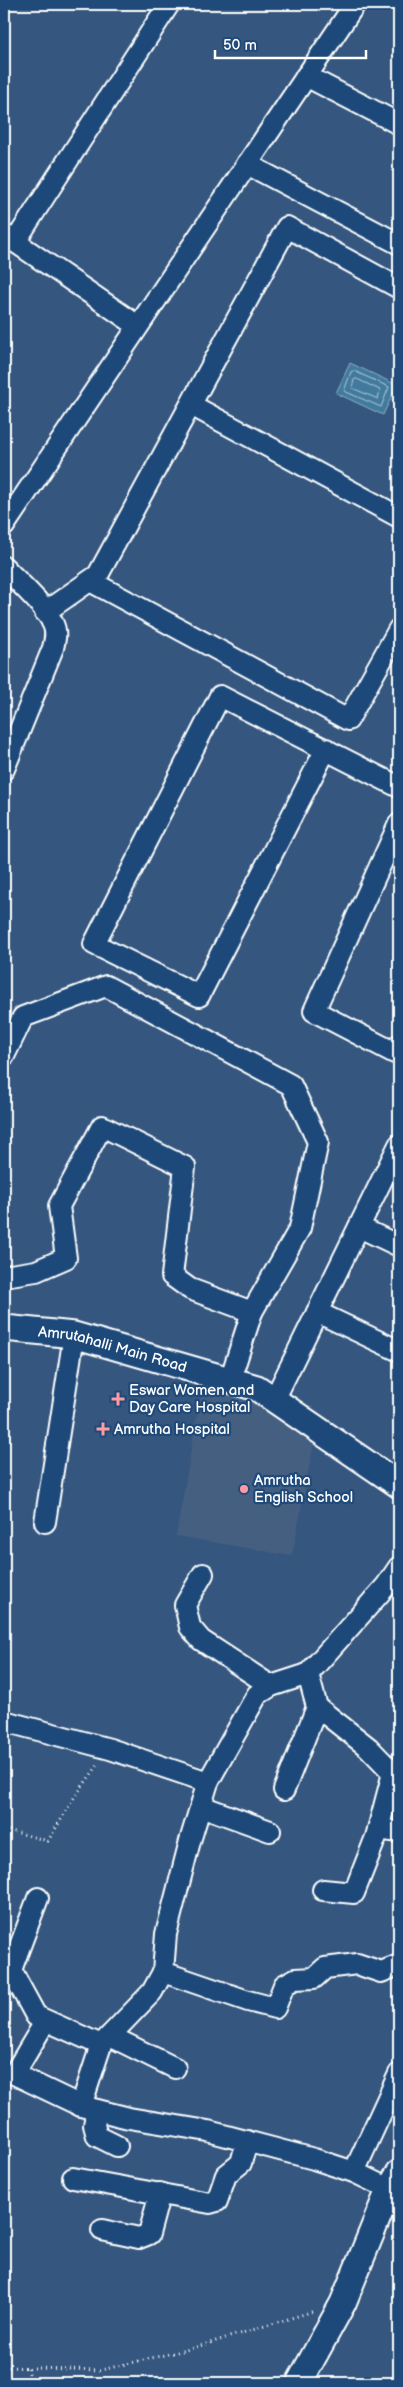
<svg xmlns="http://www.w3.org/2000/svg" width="403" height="2387" font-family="'Balsamiq Sans',sans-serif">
	<rect width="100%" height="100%" fill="#35567e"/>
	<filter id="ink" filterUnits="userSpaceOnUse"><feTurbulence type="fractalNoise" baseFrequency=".02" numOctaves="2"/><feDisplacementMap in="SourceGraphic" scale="10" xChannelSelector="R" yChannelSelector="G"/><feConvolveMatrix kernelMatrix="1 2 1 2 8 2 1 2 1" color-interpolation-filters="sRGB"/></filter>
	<g filter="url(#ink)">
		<!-- built -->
		<polygon fill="#455e81" points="202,1386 252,1399 314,1443 292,1556 176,1536"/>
		<!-- water -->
		<polygon fill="#427a9e" stroke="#8eafc5" points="350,363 397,385 383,415 336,393"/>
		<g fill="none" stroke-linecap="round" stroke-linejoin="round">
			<!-- shore -->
			<g stroke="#b3cad8" stroke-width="1">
				<polygon points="354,371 389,387 381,407 344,391 351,372"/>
				<polygon points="357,379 380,390 378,399 352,388 354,380"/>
			</g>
			<!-- minor casing -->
			<g stroke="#fff" stroke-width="24">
				<g id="minor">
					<polyline points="306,76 399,124"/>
					<polyline points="247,164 399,244"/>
					<polyline points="5,235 138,326"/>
					<polyline points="15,242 169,4"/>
					<polyline points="191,405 399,517"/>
					<polyline points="4,526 355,4"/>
					<path d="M4,567C18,582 45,605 53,624C57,632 55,640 53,648L4,769"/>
					<polyline points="90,581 348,720 399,629"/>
					<polyline points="45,612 98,575 287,227 399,288"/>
					<polyline points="326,749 199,996 94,944 220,696 399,787"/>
					<polyline points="399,824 314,1011 395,1053 399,1045"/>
					<polyline points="4,1056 23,1017 106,986 291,1085 318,1142 300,1228 252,1312 230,1380"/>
					<polyline points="359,1227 399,1246"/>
					<polyline points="4,1276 36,1271 66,1258 59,1206 102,1126 185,1167 172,1276 190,1289 252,1312"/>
					<polyline points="317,1312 399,1351"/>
					<polyline points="274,1400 399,1145"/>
					<polyline points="45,1522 74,1335"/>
					<polyline points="399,1567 386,1586 308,1674 317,1707 369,1748 399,1779"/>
					<polyline points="203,1574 185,1605 190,1627 201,1640 271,1686"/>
					<polyline points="4,1721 110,1749 208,1782 257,1695 271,1686 308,1674"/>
					<polyline points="284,1790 317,1707"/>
					<polyline points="201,1806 270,1831"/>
					<polyline points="378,1829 399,1832"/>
					<polyline points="323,1890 354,1893 376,1837 393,1773"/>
					<polyline points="4,1968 11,1970 36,2016 101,2045 152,1992 163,1972 166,1934 190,1841 208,1782"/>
					<polyline points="11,1970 38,1898"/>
					<polyline points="163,1972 248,2001 275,2008 284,1985 295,1979 314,1978 325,1968 357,1964 381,1972 399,1965"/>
					<polyline points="45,2022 14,2074 81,2106 101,2045"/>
					<polyline points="110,2036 175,2068"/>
					<polyline points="81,2106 129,2118 208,2131 314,2159 354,2172 399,2194"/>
					<polyline points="97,2110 94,2125 97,2136 117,2146"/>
					<polyline points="354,2172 399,2074"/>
					<polyline points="73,2178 210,2203 217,2201 226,2175 241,2163 247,2141"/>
					<polyline points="102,2230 139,2238 149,2234 160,2193"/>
				</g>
			</g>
			<!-- tertiary casing -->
			<g stroke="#fff" stroke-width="29">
				<g id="tertiary">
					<path id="s1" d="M4,1328L74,1335L257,1388L399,1485"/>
					<polyline points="299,2383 343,2303 389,2190 399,2173"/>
				</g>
			</g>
			<!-- path -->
			<g stroke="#fff" stroke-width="3" stroke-dasharray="1 4" stroke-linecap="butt">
				<polyline points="4,1829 48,1841 74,1798 98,1765"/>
				<polyline points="4,2367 101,2370 190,2349 314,2311"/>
				<polyline points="28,2368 31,2383"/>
			</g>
			<!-- minor -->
			<use href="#minor" stroke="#1f4a7a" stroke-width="20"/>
			<!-- tertiary -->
			<use href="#tertiary" stroke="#1f4a7a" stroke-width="25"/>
		</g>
	</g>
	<!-- markers -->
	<g fill="#ff9aa2" stroke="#1f4a7a" stroke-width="2">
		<path d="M115.5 1391.5h5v5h5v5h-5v5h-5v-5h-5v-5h5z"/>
		<path d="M100.5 1421.5h5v5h5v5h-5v5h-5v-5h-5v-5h5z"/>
		<circle cx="244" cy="1489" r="5"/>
	</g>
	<g text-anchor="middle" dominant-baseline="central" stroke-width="4.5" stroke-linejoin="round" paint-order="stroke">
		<!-- street labels -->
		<g font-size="15" fill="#fff" stroke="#1f4a7a">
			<text stroke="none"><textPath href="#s1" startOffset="111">Amrutahalli Main Road</textPath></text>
		</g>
		<!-- poi labels -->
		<g font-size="15" fill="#fff" stroke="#1f4a7a" text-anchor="start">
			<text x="129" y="1390">Eswar Women and<tspan x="129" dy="17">Day Care Hospital</tspan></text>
			<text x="114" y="1429">Amrutha Hospital</text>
			<text x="254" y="1480">Amrutha<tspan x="254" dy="17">English School</tspan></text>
		</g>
	</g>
	<!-- margin -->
	<rect width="403" height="2387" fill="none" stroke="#1f4a7a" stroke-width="20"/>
	<rect x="10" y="10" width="383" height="2367" fill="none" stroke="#fff" stroke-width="2" filter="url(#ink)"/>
	<!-- scale -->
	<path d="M215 50v8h151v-8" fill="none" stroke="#ffffff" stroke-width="2.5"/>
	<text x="223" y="50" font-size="15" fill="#ffffff" stroke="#1f4a7a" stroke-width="4" paint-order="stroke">50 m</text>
</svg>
